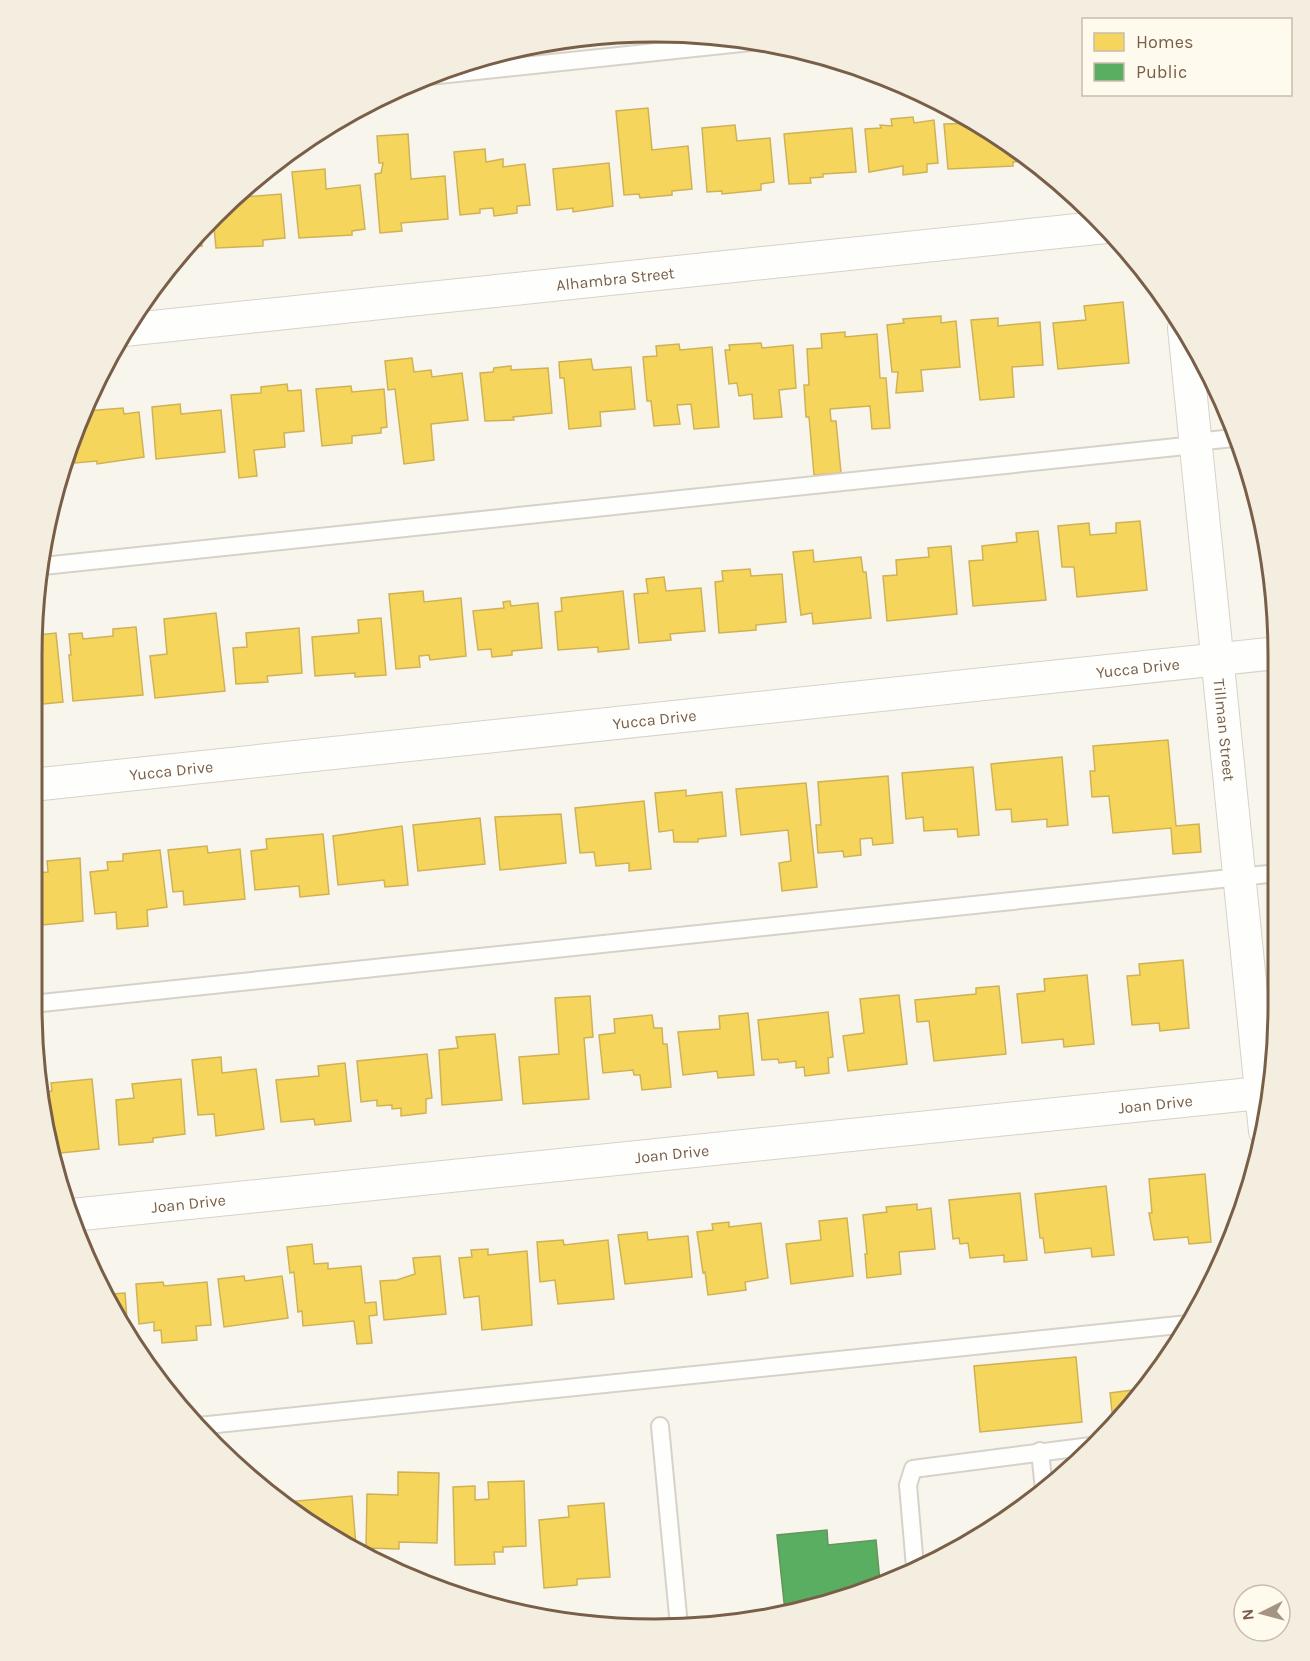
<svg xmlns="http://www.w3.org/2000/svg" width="1310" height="1661" font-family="Karla,sans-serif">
	<rect width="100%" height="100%" fill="#f8f5ec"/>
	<!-- homes -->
	<g fill="#f6d55c" stroke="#d0b256" stroke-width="1.5">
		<polygon points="648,108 652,150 688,146 692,189 672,191 672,195 640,198 639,194 624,195 616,111"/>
		<polygon points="913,117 914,123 934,120 938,163 927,164 927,172 903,175 903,166 869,172 865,129 881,128 880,125 892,126 891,119"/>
		<polygon points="974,123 1021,152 1022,161 1013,162 1013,166 948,169 944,124"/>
		<polygon points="735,125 737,141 770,138 774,182 761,184 761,190 722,194 722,191 707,192 702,128"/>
		<polygon points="852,128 856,172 823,174 823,177 810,178 811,183 789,184 784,134"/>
		<polygon points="408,134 411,179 445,176 448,219 401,223 402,231 380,233 375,174 381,173 383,163 379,163 377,136"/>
		<polygon points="485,149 486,162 503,159 503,167 525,164 530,205 517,206 517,213 494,216 493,208 480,209 480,213 460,215 454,152"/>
		<polygon points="282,159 283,167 269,168"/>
		<polygon points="609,163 613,206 573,212 573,208 557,210 553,169"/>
		<polygon points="325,169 326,189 360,185 365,229 352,231 352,235 299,238 292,172"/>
		<polygon points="244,187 244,197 281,194 285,238 263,240 263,246 216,248 213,217"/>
		<polygon points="201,229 202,246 193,247 193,252 180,253"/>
		<polygon points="1123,302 1129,363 1058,369 1053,323 1086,320 1084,306"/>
		<polygon points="941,316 941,323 956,321 960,367 921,370 923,391 896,393 898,372 892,372 887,325 904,323 903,319"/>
		<polygon points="998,318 998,326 1040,322 1043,365 1012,367 1014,397 980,400 971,320"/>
		<polygon points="845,332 845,337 877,334 880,378 886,378 890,428 872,429 870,406 830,409 831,421 836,421 841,473 814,475 809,417 806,417 804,385 809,385 807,349 822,348 821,334"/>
		<polygon points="761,343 762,348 793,345 796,388 779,390 782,417 754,419 752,394 739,396 737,383 729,384 725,350 730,350 729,345"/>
		<polygon points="679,344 680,350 712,347 719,427 694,429 691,404 677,405 680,424 654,426 651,401 647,401 643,357 657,356 656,346"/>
		<polygon points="412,358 414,372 431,370 432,377 462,373 468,420 431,424 434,460 404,464 395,389 388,390 385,361"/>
		<polygon points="591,359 593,370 631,367 635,409 600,412 601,426 569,429 564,378 560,378 559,362"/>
		<polygon points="511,366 511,370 548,368 552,413 513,417 514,420 485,421 480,373 493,372 494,368"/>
		<polygon points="287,384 288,391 301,390 304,431 284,433 285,447 254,450 257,476 239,478 231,395 261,393 261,387"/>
		<polygon points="351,386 352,392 384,389 387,427 381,428 381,433 352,436 352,443 322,446 316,389"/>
		<polygon points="180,404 181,414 221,410 225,452 156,459 152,407"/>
		<polygon points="123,408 124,414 139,412 144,457 97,464 97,461 75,463 73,436 83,415 86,414 86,411"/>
		<polygon points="1140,521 1147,590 1077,597 1074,567 1062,567 1058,526 1089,523 1090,535 1116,533 1116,523"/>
		<polygon points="1038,531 1046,600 973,606 969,561 983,560 982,546 1017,542 1016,533"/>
		<polygon points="1260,535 1264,535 1276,606 1269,606"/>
		<polygon points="951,546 957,614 887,621 883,576 897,575 896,560 929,557 928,548"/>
		<polygon points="813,550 814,562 861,557 863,572 866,572 871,618 813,624 812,613 801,615 793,552"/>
		<polygon points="750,569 751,576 782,574 786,622 756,625 756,630 719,633 715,582 723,581 722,571"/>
		<polygon points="664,577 666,591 701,588 705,631 670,634 671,640 639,643 634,594 648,593 646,579"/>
		<polygon points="423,591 424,602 461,598 466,656 430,660 429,655 419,656 420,667 396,669 389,594"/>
		<polygon points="623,591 629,649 598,652 598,647 558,650 555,612 562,611 561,598"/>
		<polygon points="510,601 511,606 538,603 542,648 512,651 512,655 492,657 491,649 478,650 473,611 504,608 503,602"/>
		<polygon points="216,613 225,691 155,698 150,656 167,654 164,619"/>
		<polygon points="33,618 36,618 37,635 56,633 63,702 33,705"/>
		<polygon points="381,618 386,675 355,677 355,673 315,676 312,637 359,633 358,620"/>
		<polygon points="136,627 143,695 73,701 69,655 71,655 69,634 82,633 83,639 113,636 113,629"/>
		<polygon points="299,628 302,673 267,676 268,682 236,684 233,648 247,647 246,633"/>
		<polygon points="1168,740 1176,826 1199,824 1201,852 1173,854 1171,828 1113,833 1109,796 1092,797 1090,771 1095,771 1093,746"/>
		<polygon points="1062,757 1068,825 1047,827 1047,819 1012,822 1011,809 996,810 991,764"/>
		<polygon points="973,767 979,835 958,837 957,829 924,831 923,817 906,819 902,773"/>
		<polygon points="888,776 893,843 873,845 872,838 860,839 861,855 844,857 843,851 818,853 816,825 821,825 818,782"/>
		<polygon points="806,783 817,887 782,891 779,863 791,861 788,830 741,835 736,789"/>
		<polygon points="686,790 686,796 722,792 726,836 698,839 698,842 674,842 673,830 659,832 655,793"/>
		<polygon points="644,801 651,869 629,871 629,863 596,866 594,852 580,853 575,808"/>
		<polygon points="561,814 566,863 500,870 495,817"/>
		<polygon points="480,818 485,864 418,871 413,825"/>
		<polygon points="402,826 408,885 385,887 384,880 338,885 333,836"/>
		<polygon points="323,834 329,894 300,897 299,886 255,890 251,851 267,849 266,839"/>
		<polygon points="207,846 208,853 240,849 245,899 184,905 183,891 173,892 168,850"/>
		<polygon points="160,850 167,907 147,910 148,926 117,929 116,912 95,914 90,872 108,870 107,862 123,861 123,854"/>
		<polygon points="80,858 83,921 32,926 32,873 48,872 47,861"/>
		<polygon points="1183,960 1189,1028 1160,1031 1159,1023 1132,1025 1127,976 1140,975 1139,964"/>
		<polygon points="1087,975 1094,1044 1064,1047 1063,1039 1022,1043 1017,994 1045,991 1044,979"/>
		<polygon points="999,986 1006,1054 934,1061 929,1021 917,1022 915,1000 976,994 976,988"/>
		<polygon points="899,995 907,1064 848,1071 843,1036 864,1033 860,999"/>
		<polygon points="590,996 593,1037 584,1038 589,1099 523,1104 519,1057 559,1054 555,998"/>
		<polygon points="828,1012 833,1057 828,1058 829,1073 805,1076 804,1067 796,1068 796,1061 779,1063 778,1059 762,1060 758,1020"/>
		<polygon points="748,1013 754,1075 718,1078 717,1071 683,1075 678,1032 720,1029 719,1016"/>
		<polygon points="652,1015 654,1028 662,1028 663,1044 667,1044 671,1087 642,1090 640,1075 634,1075 633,1070 603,1073 599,1035 615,1033 614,1019"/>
		<polygon points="495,1034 502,1100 442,1105 439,1050 458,1048 456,1037"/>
		<polygon points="427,1054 432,1098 426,1099 426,1113 401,1116 401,1108 392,1109 392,1105 377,1106 377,1100 361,1102 357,1061"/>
		<polygon points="221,1057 222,1073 256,1069 264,1129 216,1136 214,1114 198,1115 192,1060"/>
		<polygon points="345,1063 351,1121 315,1125 314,1119 281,1122 276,1080 319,1076 318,1066"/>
		<polygon points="92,1079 99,1149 51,1154 43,1092 52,1091 51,1083"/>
		<polygon points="181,1079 185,1134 153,1138 153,1142 119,1145 116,1100 134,1098 132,1084"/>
		<polygon points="1205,1174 1211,1242 1189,1244 1188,1237 1154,1240 1149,1213 1152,1213 1149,1179"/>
		<polygon points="1106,1186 1114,1255 1092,1257 1091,1248 1045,1253 1043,1238 1040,1238 1035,1194"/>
		<polygon points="1020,1193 1027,1260 1004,1262 1004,1255 970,1258 968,1243 960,1244 959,1238 953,1239 949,1200"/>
		<polygon points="917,1204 917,1210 931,1208 935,1249 899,1252 901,1274 867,1278 865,1254 867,1254 863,1215 887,1212 886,1207"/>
		<polygon points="847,1218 853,1276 791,1284 786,1244 821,1240 819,1221"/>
		<polygon points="729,1222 729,1227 761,1223 768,1278 745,1282 746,1290 708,1295 705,1272 703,1273 697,1232 713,1230 712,1224"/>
		<polygon points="647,1232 648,1240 688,1236 692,1277 625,1284 618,1235"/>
		<polygon points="563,1240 564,1245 608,1240 614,1299 558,1304 555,1280 540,1282 537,1242"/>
		<polygon points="312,1244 314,1264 328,1263 328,1269 361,1266 365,1303 376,1302 377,1315 369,1316 372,1343 357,1344 354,1321 303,1326 302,1311 298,1312 294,1272 290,1273 287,1247"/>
		<polygon points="488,1249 488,1255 527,1251 532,1325 482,1330 479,1296 464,1298 459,1258 472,1257 471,1250"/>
		<polygon points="440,1256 446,1314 384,1320 380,1281 397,1280 415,1274 413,1258"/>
		<polygon points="244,1276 245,1281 282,1276 288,1318 224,1327 218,1279"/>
		<polygon points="163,1282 164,1286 207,1282 211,1325 196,1326 197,1340 162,1343 161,1330 154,1331 154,1322 139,1324 136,1284"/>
		<polygon points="104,1290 110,1290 111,1294 125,1293 128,1333 115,1317"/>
		<polygon points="1177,1346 1173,1353 1168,1359 1167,1347"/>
		<polygon points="1076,1357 1082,1422 980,1432 974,1366"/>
		<polygon points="1141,1389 1113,1421 1110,1393"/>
		<polygon points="398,1472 439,1473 437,1543 399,1542 399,1549 366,1548 367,1494 398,1495"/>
		<polygon points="524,1481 526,1546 503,1547 503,1552 494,1552 495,1564 455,1565 453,1487 475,1486 475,1500 489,1499 488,1482"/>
		<polygon points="352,1496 356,1547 347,1548 286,1502"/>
		<polygon points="604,1503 610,1577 577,1579 577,1585 544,1588 539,1520 569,1517 568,1506"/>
	</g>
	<!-- public -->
	<polygon fill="#5aae61" stroke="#63965a" stroke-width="1.5" points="827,1530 828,1545 876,1540 880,1582 816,1608 785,1612 777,1535"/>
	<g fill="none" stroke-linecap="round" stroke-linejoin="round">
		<!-- lane casing -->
		<g stroke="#d7d2c9" stroke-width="20">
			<g id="lane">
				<polyline points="429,76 751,42"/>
				<polyline points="1195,442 1234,438"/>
				<polyline points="43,566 1195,445"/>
				<polyline points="32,1004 1278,873"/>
				<polyline points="198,1426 1188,1324"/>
				<polyline points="660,1426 679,1626"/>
				<polyline points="1040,1451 1044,1490"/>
				<polyline points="915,1567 908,1485 913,1469 1091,1446"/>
			</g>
		</g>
		<!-- street casing -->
		<g stroke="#d7d2c9" stroke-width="34">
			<g id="street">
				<path id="s1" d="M1184,328L1265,1131"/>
				<path id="s2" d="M124,330L1106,227"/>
				<path id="s3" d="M32,785L1277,653"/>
				<path id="s4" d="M72,1215L1270,1092"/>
			</g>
		</g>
		<!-- lane -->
		<use href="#lane" stroke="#fefefc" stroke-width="16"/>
		<!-- street -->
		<use href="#street" stroke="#fefefc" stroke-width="32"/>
	</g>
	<g text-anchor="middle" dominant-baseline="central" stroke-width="6" stroke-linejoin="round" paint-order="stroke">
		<!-- street labels -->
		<g font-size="16" fill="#795f48" stroke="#fffaee">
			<text stroke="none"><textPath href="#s2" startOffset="494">Alhambra Street</textPath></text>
			<text stroke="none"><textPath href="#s3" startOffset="1112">Yucca Drive</textPath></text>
			<text stroke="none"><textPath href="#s3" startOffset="626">Yucca Drive</textPath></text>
			<text stroke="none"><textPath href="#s1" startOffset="404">Tillman Street</textPath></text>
			<text stroke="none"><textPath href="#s3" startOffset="140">Yucca Drive</textPath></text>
			<text stroke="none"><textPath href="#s4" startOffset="1089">Joan Drive</textPath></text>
			<text stroke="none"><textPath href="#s4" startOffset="603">Joan Drive</textPath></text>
			<text stroke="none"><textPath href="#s4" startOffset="117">Joan Drive</textPath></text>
		</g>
	</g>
	<!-- crop -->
	<path d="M0 0H1310V1661H0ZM655 42H655A613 613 0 0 1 1268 655V1006A613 613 0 0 1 655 1619H655A613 613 0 0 1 42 1006V655A613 613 0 0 1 655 42Z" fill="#f4eee1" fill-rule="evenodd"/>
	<path fill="none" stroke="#795f48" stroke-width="3" d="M655 42H655A613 613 0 0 1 1268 655V1006A613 613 0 0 1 655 1619H655A613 613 0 0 1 42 1006V655A613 613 0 0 1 655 42Z"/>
	<!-- legend -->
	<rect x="1082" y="18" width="210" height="78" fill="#fffaee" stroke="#c9bcac" stroke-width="1.5"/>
	<rect x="1094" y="33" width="30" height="18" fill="#f6d55c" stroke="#c9bcac" stroke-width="1.5"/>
	<text x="1136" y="48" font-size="18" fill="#795f48">Homes</text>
	<rect x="1094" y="63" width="30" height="18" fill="#5aae61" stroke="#c9bcac" stroke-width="1.5"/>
	<text x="1136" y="78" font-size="18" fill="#795f48">Public</text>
	<!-- north arrow -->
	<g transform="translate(1262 1613) rotate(264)"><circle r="28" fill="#fffaee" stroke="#c9bcac" stroke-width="1.5"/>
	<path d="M0-4.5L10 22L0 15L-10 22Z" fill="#a59481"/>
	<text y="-9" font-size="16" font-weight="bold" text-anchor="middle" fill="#795f48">N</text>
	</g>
</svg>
